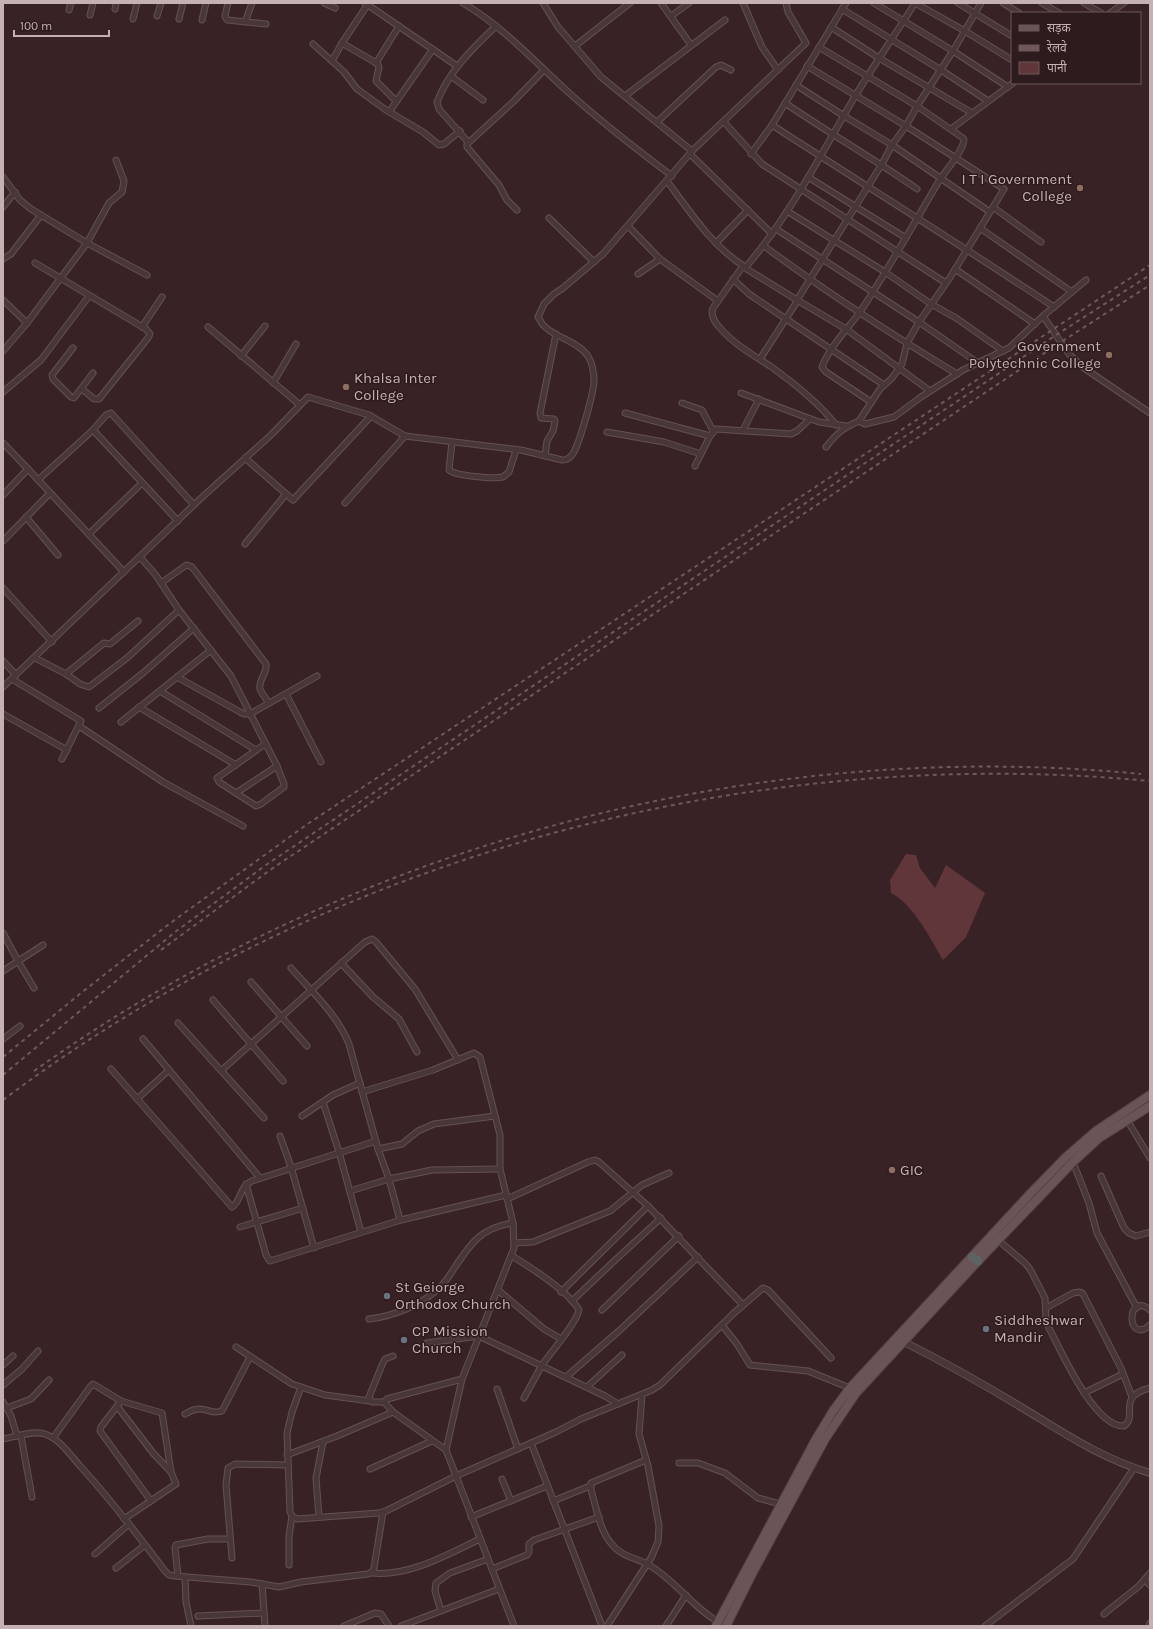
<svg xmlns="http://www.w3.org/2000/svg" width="1153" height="1629" font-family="Karla,'Noto Sans Devanagari',sans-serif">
	<rect width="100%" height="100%" fill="#392225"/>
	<!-- water -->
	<path fill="#60363a" d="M906,854L916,855L920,868L935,888L946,865L985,893L966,937L943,960C930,938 914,905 891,893L890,880Z"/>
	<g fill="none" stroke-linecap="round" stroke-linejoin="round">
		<!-- minor casing -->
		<g stroke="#645152" stroke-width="7">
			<g id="minor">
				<polyline points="228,3 225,16 227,20 266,24"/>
				<polyline points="324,3 335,8"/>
				<polyline points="365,3 457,66"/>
				<path d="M463,3C502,26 534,61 567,91C601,122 636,149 672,176"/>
				<polyline points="543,3 558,27 601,77 692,151"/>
				<polyline points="661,3 691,45"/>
				<polyline points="743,3 762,47 778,70"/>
				<polyline points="874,3 953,51 1008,87"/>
				<polyline points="958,3 1012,36"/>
				<path d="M981,3L953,51L917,106L906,126L892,145L882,164L797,300L745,268C789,217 820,156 854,98C873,66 895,35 915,3L965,31L1012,60"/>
				<polyline points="1003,3 1019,13"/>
				<polyline points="1042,3 1059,13"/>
				<polyline points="1084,3 1101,13"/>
				<polyline points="115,9 116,3"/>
				<polyline points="842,9 941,70 988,101"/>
				<polyline points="69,10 71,3"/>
				<polyline points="1110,13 1124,3"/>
				<polyline points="90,15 93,3"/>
				<polyline points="157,16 161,3"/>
				<polyline points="671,16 689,3"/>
				<polyline points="133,19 137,3"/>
				<polyline points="179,19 183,3"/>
				<polyline points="202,20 206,3"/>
				<polyline points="245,22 252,3"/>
				<polyline points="831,27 879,58 972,113"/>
				<polyline points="342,43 378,64 379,67 376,81 396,101"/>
				<polyline points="313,44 344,72 357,89 386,110 423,132 439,145 444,144 460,131"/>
				<polyline points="575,46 630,3"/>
				<path d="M819,47L917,106L963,138L964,140C962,153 946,170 939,181C913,225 888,270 860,312C848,328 829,348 822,367L826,372L871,402"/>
				<polyline points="332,61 342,43 368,4"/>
				<polyline points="376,63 399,26"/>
				<polyline points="807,66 906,126 1004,189 951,276 919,322 907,343 902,364 892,378 880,389 859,421 865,424 894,417 921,397 963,370 1009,348 1043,316 1086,280"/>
				<polyline points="451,76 483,100"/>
				<polyline points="796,85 844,116 892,145 990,212"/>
				<polyline points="625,96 725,20"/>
				<path d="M785,103C829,133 874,159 917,189"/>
				<polyline points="389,112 433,49"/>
				<polyline points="657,122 716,67 721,65 731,70"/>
				<polyline points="724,122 762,164 946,283"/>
				<path d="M772,125C866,186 961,245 1054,307"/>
				<polyline points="951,129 1013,83"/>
				<path d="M468,142L439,109L437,102C449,71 472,49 496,26"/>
				<polyline points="690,154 772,234"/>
				<polyline points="751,154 772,125 846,3"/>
				<polyline points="3,177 20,200 31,209 87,243 147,275"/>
				<polyline points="808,177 906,238"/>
				<path d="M667,181C690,212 712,246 745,267"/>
				<polyline points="3,207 15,192"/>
				<polyline points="993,207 1041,242"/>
				<polyline points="517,210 507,200 499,185 467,147 467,144 514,101 544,70"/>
				<polyline points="787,211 885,272 931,304 956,318 1003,351"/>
				<polyline points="549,218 594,262"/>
				<polyline points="628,226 660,259 718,301"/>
				<polyline points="980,228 1072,292"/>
				<polyline points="776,229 919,322 978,363"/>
				<polyline points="716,243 748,210"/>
				<path d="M764,246C826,292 891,334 957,374"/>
				<polyline points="3,259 11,254 41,215"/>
				<polyline points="35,263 146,329 150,334 148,338 99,399 94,399 82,389"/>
				<path d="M743,266L713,308C710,316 715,323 721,329C734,344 753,355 770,366C794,383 818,402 836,425"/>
				<polyline points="955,269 1035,324"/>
				<polyline points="638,274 660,259"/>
				<polyline points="733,279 749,294 884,385"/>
				<polyline points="3,300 27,323"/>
				<polyline points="797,300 846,329 930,391"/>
				<polyline points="1043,316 1069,354 1084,368 1150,413"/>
				<polyline points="142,327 162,297"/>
				<polyline points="208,327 300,405"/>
				<polyline points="73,348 52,375 53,379 71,397 74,398 93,373"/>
				<polyline points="3,351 27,323 87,243 109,203 122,192 124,181 116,160"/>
				<polyline points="241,356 265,326"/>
				<polyline points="760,359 798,300"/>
				<polyline points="273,383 296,344"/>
				<polyline points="3,392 41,360 89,296"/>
				<polyline points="741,393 819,422 846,426"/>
				<polyline points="682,403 702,410 713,431"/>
				<polyline points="625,413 710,436"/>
				<polyline points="93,430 178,521"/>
				<polyline points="743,430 759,399"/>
				<polyline points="607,432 664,442 701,454"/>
				<path d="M452,442L449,470C455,476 494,479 503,477L509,472L516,450"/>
				<polyline points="3,443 28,469"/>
				<path d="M826,447C837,433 843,428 859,421"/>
				<polyline points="545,456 547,441 553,431 555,421 554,419 541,418 540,413 556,334"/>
				<polyline points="245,458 293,500 371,416"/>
				<polyline points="695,466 710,436 716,429 791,434 797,431 810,419"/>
				<polyline points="38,480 93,430 106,415 111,413 194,505"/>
				<polyline points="3,495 28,469 124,572"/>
				<polyline points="345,503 405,436"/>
				<polyline points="26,517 58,555"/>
				<polyline points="89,534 142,483"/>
				<polyline points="3,541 50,493"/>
				<polyline points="245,544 286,494"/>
				<polyline points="140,557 155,574 179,610 231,676 277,766 284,784 284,787 261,804 256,806 219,782 217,778 265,744"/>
				<path d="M161,583L185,566L187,565L192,567L266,664C268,672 258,680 260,689C262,694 266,699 269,703"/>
				<polyline points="3,588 52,642"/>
				<polyline points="35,658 66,674 80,684 89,687 127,658 179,610"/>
				<polyline points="3,661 16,675"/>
				<polyline points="66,674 104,643 110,644 138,621"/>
				<polyline points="177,677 240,712 244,714 250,714 317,676"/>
				<polyline points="12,679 81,721 62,759"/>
				<path d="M3,687L199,500L271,435L308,397L369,415L405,436L521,450L562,460C566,460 569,459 572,455C579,446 593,395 594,382C594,373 593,364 588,356C578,341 553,337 543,325C541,323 540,319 538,317L544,304L554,294L563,288L603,254L692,151L806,43L788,12L786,3"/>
				<polyline points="160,691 256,750"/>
				<polyline points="286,694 321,762"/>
				<polyline points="139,707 236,765"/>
				<polyline points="99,708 143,673 194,628"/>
				<polyline points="3,714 67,750"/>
				<polyline points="121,722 211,650"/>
				<polyline points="79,726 163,782 243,826"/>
				<polyline points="236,793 277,766"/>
				<polyline points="3,933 18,961 34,988"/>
				<polyline points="341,963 373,997 399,1019 417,1052"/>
				<path d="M291,968C312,992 337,1014 349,1044L378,1149L389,1179L400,1220"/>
				<polyline points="3,971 43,945"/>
				<polyline points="251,982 307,1046"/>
				<polyline points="213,1000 283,1081"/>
				<polyline points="178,1023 264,1118"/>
				<polyline points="3,1039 20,1026"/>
				<polyline points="143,1039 260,1178"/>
				<path d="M111,1069L232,1207C241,1202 239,1187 252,1181L376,1141"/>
				<polyline points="222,1070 365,942 372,939 376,942 415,989 458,1060"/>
				<polyline points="362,1092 433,1070 474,1053 480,1057 500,1135 500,1169 513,1223 514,1248 462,1379 446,1450 514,1626"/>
				<polyline points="137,1099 169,1070"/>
				<polyline points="323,1102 339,1152 361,1232"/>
				<polyline points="302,1116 333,1095 360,1083"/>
				<polyline points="1127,1120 1150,1158"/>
				<polyline points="280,1136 291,1167 314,1248"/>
				<polyline points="378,1149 402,1144 418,1131 434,1124 495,1116"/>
				<polyline points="1073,1162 1089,1203 1097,1233 1137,1308"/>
				<polyline points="1101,1176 1124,1228 1129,1233 1136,1236 1150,1232"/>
				<polyline points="246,1184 266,1255 270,1261 401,1220 506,1195"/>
				<polyline points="350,1191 389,1179 432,1170 500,1169"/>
				<polyline points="507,1199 588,1162 595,1160 599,1162 648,1206 743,1305"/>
				<polyline points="240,1227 303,1208"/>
				<path d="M998,1240L1025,1263L1030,1269L1045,1298L1046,1320L1049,1328C1061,1351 1095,1428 1124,1426C1139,1416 1115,1397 1150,1388"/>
				<polyline points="514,1243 533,1242 610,1211 642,1185 669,1173"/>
				<path d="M512,1256C530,1267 569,1292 579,1310C576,1324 551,1352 542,1365C536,1376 530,1387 524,1398"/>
				<polyline points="498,1290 544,1329 561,1339"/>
				<polyline points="561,1292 648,1206"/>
				<polyline points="572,1301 612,1263 661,1218"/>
				<polyline points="1046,1308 1073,1293 1080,1292 1083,1294 1121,1368 1132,1397"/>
				<polyline points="602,1310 679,1236"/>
				<path d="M1150,1310C1126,1290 1126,1346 1150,1325"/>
				<path d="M369,1319C395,1316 424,1304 442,1285C447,1280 451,1273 455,1267C471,1243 482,1227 513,1223"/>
				<polyline points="722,1325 737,1344 750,1365 808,1371 850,1388"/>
				<polyline points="427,1343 479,1336 605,1396 618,1404"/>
				<polyline points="236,1347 292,1384 325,1395 370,1401"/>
				<polyline points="3,1365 13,1356"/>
				<polyline points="566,1377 620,1330 698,1257"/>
				<polyline points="3,1385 22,1369 38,1351"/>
				<polyline points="301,1387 292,1412 287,1433 290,1512 292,1516 297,1519 379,1513 386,1511 456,1476 556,1432 581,1419 652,1390 660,1385 734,1313 763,1288 768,1290 831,1358"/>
				<polyline points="587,1387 622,1355"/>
				<polyline points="497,1389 518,1449"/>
				<polyline points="1084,1393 1123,1374"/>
				<polyline points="121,1401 101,1427 100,1431 151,1501"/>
				<polyline points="3,1402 11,1416 17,1436"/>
				<polyline points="384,1402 372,1402 369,1397 382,1365 385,1359 393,1356"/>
				<polyline points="117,1406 153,1453 171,1472"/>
				<polyline points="7,1408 31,1399 49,1380"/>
				<path d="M185,1414C205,1402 208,1416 222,1411L250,1357"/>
				<polyline points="21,1436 32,1497"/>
				<polyline points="53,1438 90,1387 93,1384 121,1401 162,1413 171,1472 176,1484 124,1519"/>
				<path d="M3,1439C15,1437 33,1430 45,1434C60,1439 71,1456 81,1467C111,1500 138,1535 165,1571L169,1575L175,1576L251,1582L279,1587L301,1582L368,1574L373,1571L374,1568L383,1512"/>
				<polyline points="531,1443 602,1626"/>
				<polyline points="446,1450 393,1412 384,1402 387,1399 462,1379"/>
				<polyline points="287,1455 337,1436 393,1412"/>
				<path d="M646,1460L591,1483V1490C596,1506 599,1528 610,1542C622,1558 633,1556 649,1565C675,1580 693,1608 720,1623"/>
				<polyline points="679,1463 698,1463 725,1473 758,1498 780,1504"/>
				<polyline points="370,1469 432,1441"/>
				<polyline points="502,1479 511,1501"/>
				<polyline points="553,1501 590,1486"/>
				<polyline points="319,1517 316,1478 323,1442"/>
				<polyline points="471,1517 547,1486"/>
				<polyline points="95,1554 129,1524"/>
				<polyline points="232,1558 226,1485 228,1468 235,1464 288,1465"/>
				<polyline points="289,1565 289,1536 292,1516"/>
				<polyline points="116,1568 145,1545"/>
				<polyline points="492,1569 527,1555 529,1552 529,1544 534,1540 599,1517"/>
				<path d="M371,1573C409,1577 446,1555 480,1539"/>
				<polyline points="178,1576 175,1548 176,1545 208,1539 230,1539"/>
				<polyline points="185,1577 186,1602 191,1626"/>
				<polyline points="1145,1580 1150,1585"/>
				<polyline points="262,1584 265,1626"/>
				<polyline points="441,1611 435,1591 436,1583 450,1573 488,1559"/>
				<polyline points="1104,1614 1139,1586 1150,1573"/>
				<polyline points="198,1616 264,1613"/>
				<polyline points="344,1626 375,1613 381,1614 389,1626"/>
				<polyline points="401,1626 499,1589"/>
				<polyline points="607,1626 651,1558 658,1542 659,1526 648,1466 639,1434 642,1395"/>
				<polyline points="666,1626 686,1595"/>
				<polyline points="985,1626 1073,1559 1134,1468"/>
				<polyline points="1149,1626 1150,1623"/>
			</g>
		</g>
		<!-- tertiary casing -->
		<g stroke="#645152" stroke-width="8">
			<path id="tertiary" d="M904,1342C944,1362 983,1384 1021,1407C1064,1433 1100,1458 1150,1473"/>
		</g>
		<!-- primary casing -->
		<g stroke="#533f41" stroke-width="10">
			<g id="primary">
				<polyline points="716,1626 816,1439 833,1411 850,1388 1030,1194 1066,1157 1096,1131 1150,1095"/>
				<polyline points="726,1626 753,1572 825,1439 856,1393 978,1261 1073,1162 1099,1138 1150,1106"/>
			</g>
		</g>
		<!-- trunk casing -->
		<g stroke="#513e3f" stroke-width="11">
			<polyline id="trunk" points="972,1257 978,1261"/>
		</g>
		<!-- minor -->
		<use href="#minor" stroke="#493638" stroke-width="5"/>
		<!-- tertiary -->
		<use href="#tertiary" stroke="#493638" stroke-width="6"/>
		<!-- primary -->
		<use href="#primary" stroke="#6a5456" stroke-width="8"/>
		<!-- trunk -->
		<use href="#trunk" stroke="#5e6262" stroke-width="9"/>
		<!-- rail -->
		<g stroke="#70585a" stroke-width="2" stroke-dasharray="4 4" stroke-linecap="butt">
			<polyline points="161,950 270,870 1061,342 1150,285"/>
			<polyline points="3,1057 81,993 169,924 309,823 1150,265"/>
			<path d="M34,1071C351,845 753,736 1141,774"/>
			<polyline points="3,1075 175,932 266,865 1056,335 1150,275"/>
			<path d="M3,1100C328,856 746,743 1150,781"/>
		</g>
	</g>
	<!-- markers -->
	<g fill="#8d6e63" stroke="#2e1b1d" stroke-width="1.5">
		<circle cx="1080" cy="188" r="4"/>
		<circle cx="1109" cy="355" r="4"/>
		<circle cx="346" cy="387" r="4"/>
		<circle cx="892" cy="1170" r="4"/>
	</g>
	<g fill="#6b7280" stroke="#2e1b1d" stroke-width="1.5">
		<circle cx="387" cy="1296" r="4"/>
		<circle cx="986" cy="1329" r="4"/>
		<circle cx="404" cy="1340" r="4"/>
	</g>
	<g text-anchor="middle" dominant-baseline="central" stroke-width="3" stroke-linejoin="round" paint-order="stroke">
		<!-- poi labels -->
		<g font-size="15" fill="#c6b1b2" stroke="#2e1b1d" text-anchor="start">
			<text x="1072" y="179" text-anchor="end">I T I Government<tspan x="1072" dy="17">College</tspan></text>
			<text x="1101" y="346" text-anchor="end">Government<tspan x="1101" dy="17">Polytechnic College</tspan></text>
			<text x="354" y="378">Khalsa Inter<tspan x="354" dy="17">College</tspan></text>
			<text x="900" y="1170">GIC</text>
			<text x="395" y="1287">St Geiorge<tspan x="395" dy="17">Orthodox Church</tspan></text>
			<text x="994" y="1320">Siddheshwar<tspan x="994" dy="17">Mandir</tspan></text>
			<text x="412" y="1331">CP Mission<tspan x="412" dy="17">Church</tspan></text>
		</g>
	</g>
	<!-- border -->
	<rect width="1153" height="1629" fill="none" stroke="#c6b1b2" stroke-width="8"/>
	<!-- legend -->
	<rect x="1011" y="12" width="130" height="72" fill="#2e1b1d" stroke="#6b5759"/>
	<rect x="1019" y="25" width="20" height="6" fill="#6a5456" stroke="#6b5759"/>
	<text x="1047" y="32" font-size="12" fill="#c6b1b2">सड़क</text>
	<rect x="1019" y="45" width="20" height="6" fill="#70585a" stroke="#6b5759"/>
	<text x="1047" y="52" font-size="12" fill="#c6b1b2">रेलवे</text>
	<rect x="1019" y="62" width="20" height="12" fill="#60363a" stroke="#6b5759"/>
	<text x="1047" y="72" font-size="12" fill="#c6b1b2">पानी</text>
	<!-- scale -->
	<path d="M14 30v6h95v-6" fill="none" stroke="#c6b1b2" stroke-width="2"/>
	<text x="20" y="30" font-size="12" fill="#c6b1b2" stroke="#2e1b1d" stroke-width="3" paint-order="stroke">100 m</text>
</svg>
